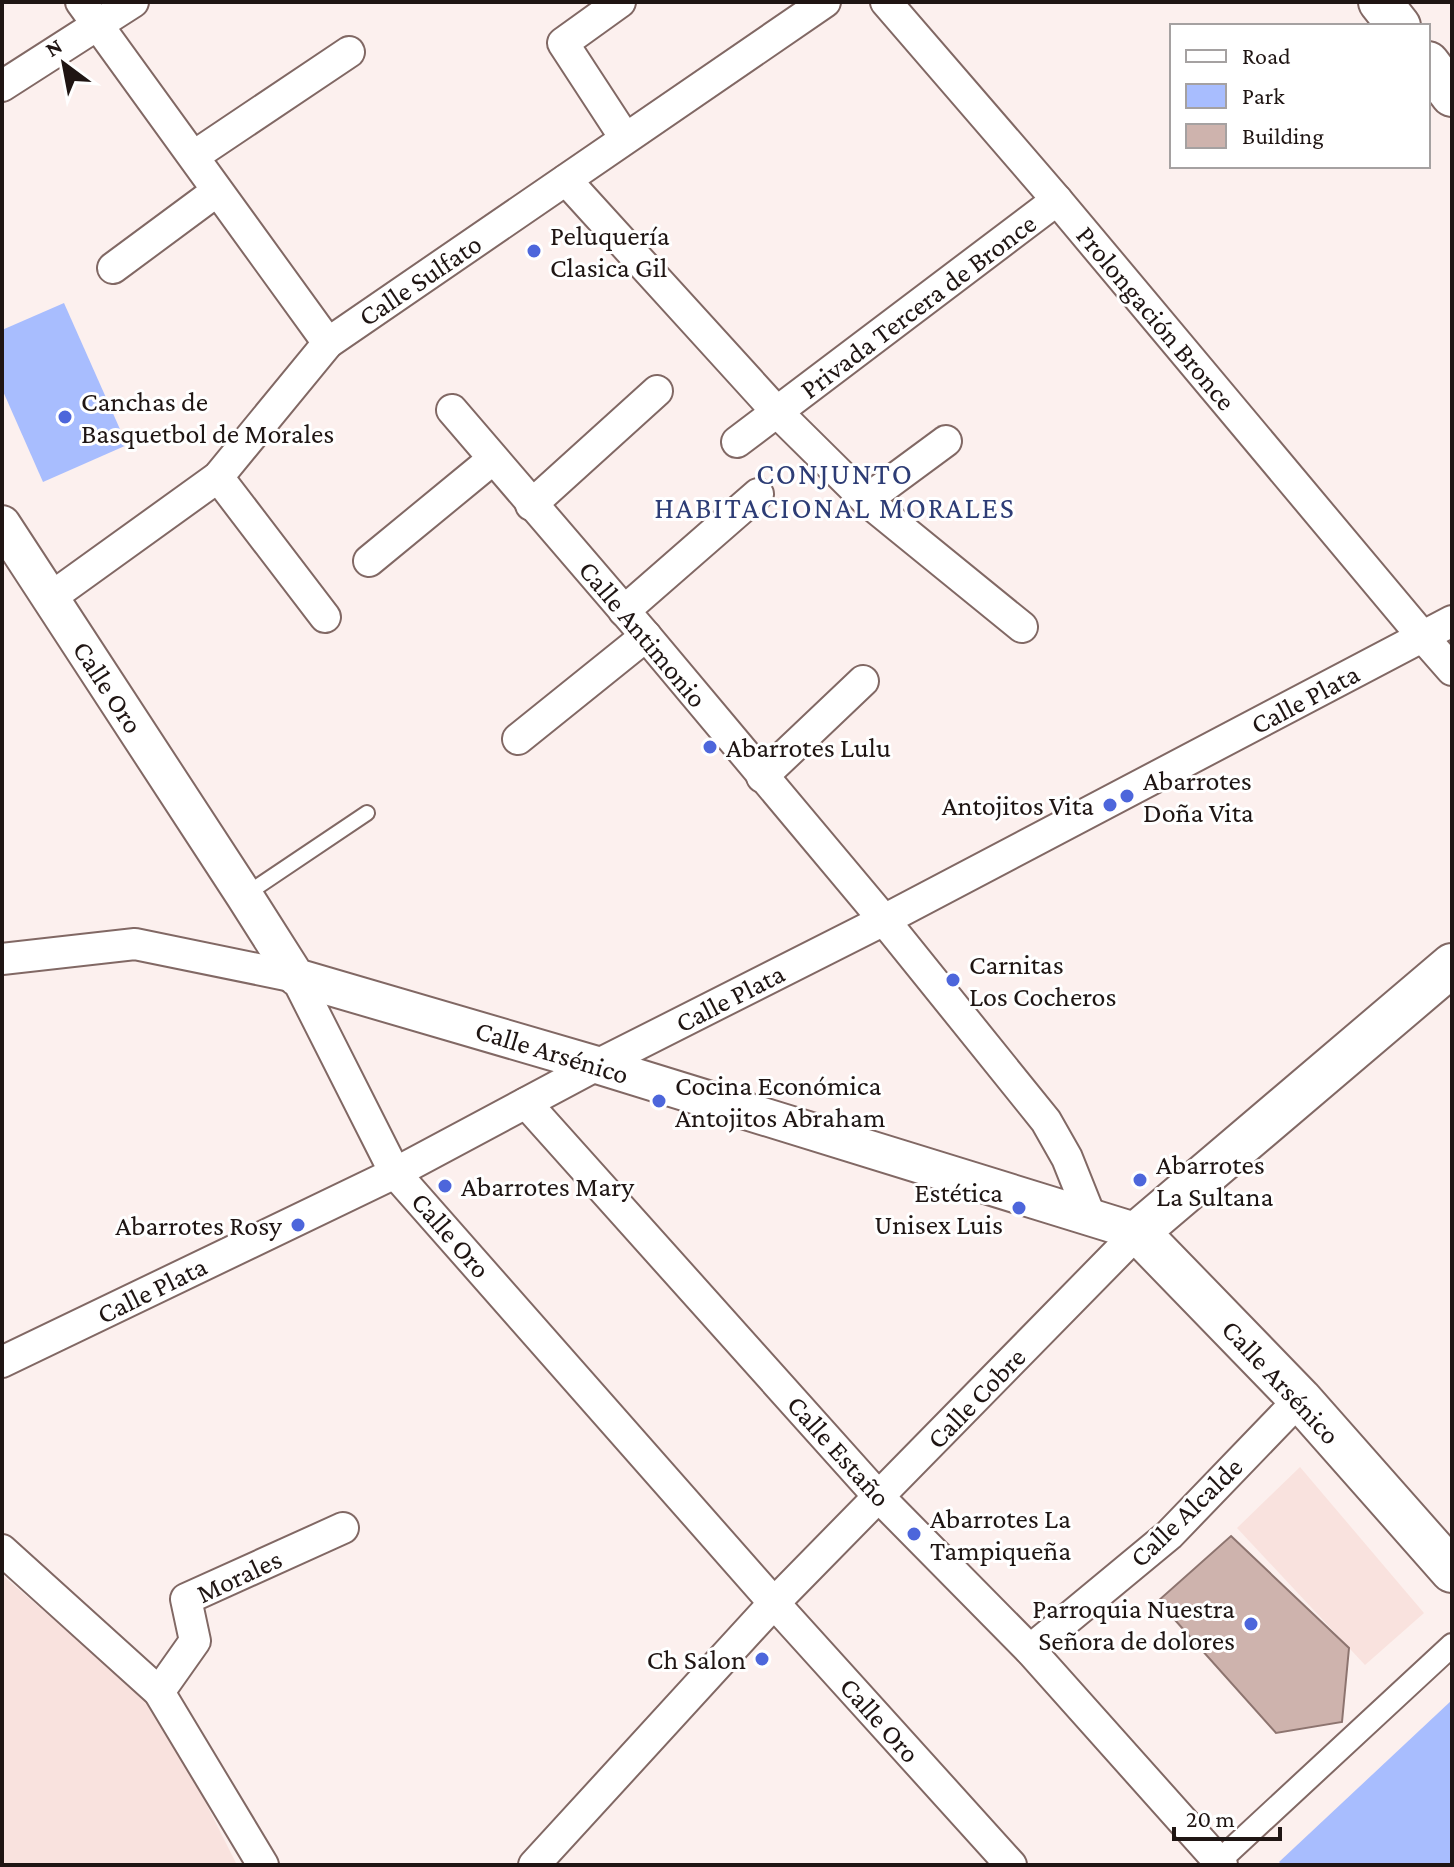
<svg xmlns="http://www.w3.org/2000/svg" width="1454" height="1867" font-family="'Crimson Pro',serif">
	<rect width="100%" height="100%" fill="#fcf0ee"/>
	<!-- built -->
	<g fill="#f9e2de">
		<polygon points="1300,1467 1424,1613 1365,1665 1237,1528"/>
		<polygon points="2,1575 159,1710 237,1865 2,1865"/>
	</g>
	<!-- green -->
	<g fill="#a8bdfe">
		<polygon points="64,303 127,445 43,482 2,389 2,330"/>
		<polygon points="1452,1700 1452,1865 1282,1865 1279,1862"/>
	</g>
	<!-- building -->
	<polygon fill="#ceb3ad" stroke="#8d746f" stroke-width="2" points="1231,1536 1349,1648 1342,1722 1276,1733 1158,1601"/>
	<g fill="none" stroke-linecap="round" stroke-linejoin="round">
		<!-- service casing -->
		<g stroke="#816864" stroke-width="18">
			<polyline id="service" points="245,895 367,813"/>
		</g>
		<!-- pedestrian casing -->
		<g stroke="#816864" stroke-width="26">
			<polyline id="pedestrian" points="1219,1861 1452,1645"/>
		</g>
		<!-- minor casing -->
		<g stroke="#816864" stroke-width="34">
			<g id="minor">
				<polyline points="81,2 328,343"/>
				<polyline points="620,2 563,43 625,138"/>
				<polyline points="886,2 1057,200 1423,637 1452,670"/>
				<polyline points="2,86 133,2"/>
				<polyline points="194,156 349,52"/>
				<polyline points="566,180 778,413 866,500 1022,627"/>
				<polyline points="113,268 217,191"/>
				<polyline points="452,410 646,636 884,920 1046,1121 1067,1158 1091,1218"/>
				<polyline points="737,442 1057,200"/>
				<polyline points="218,477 325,617"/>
				<polyline points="866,500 946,441"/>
				<polyline points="531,505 657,391"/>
				<polyline points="369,561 493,459"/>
				<polyline points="50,598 218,477 328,343 825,2"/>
				<polyline points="624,611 758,494"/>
				<polyline points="518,739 646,636"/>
				<polyline points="762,777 863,681"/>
				<polyline points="2,959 135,944 296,977 395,1173 774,1603 1011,1865"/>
				<polyline points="526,1103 879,1497 1030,1650 1222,1865"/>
				<polyline points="2,1362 395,1173 597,1065 884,920 1452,621"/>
				<polyline points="2,1550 159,1692 263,1865"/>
				<polyline points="1030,1650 1169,1535 1300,1399"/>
				<polyline points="159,1692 195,1641 186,1599 343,1528"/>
				<polyline points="534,1865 774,1603 1138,1232"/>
			</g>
		</g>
		<!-- tertiary casing -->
		<g stroke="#816864" stroke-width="40">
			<polyline id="tertiary" points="2,524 244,895 296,977 597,1065 1138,1232"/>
		</g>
		<!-- secondary casing -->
		<g stroke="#816864" stroke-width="46">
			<g id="secondary">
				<polyline points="1380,2 1399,26"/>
				<polyline points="1428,63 1452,95"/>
				<polyline points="1452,965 1138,1232 1300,1399 1452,1571"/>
			</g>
		</g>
		<!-- service -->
		<use href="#service" stroke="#fff" stroke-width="14"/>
		<!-- pedestrian -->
		<use href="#pedestrian" stroke="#fff" stroke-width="22"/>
		<!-- minor -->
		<use href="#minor" stroke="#fff" stroke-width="30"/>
		<!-- tertiary -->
		<use href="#tertiary" stroke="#fff" stroke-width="36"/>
		<!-- secondary -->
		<use href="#secondary" stroke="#fff" stroke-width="42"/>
	</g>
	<!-- markers -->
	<g fill="#4d66db" stroke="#fff" stroke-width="3">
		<circle cx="534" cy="251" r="8"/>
		<circle cx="65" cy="417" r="8"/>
		<circle cx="710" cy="747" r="8"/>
		<circle cx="1127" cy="796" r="8"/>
		<circle cx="1110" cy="805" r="8"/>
		<circle cx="953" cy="980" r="8"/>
		<circle cx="659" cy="1101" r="8"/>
		<circle cx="1140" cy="1180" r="8"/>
		<circle cx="445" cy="1186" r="8"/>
		<circle cx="1019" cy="1208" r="8"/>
		<circle cx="298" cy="1225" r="8"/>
		<circle cx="914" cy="1534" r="8"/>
		<circle cx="1251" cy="1624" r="8"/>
		<circle cx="762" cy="1659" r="8"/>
	</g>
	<g text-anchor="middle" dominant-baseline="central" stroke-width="6" stroke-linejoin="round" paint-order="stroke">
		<!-- poi labels -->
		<g font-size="28" fill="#1f1513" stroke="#fff" text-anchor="start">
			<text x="550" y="235">Peluquería<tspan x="550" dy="32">Clasica Gil</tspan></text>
			<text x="81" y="401">Canchas de<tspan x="81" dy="32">Basquetbol de Morales</tspan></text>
			<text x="726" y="747">Abarrotes Lulu</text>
			<text x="1143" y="780">Abarrotes<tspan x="1143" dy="32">Doña Vita</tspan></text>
			<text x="1094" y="805" text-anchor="end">Antojitos Vita</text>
			<text x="969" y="964">Carnitas<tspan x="969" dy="32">Los Cocheros</tspan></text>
			<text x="675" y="1085">Cocina Económica<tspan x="675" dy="32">Antojitos Abraham</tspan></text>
			<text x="1156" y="1164">Abarrotes<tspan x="1156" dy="32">La Sultana</tspan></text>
			<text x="461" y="1186">Abarrotes Mary</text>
			<text x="1003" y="1192" text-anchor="end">Estética<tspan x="1003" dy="32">Unisex Luis</tspan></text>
			<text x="282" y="1225" text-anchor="end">Abarrotes Rosy</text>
			<text x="930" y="1518">Abarrotes La<tspan x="930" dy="32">Tampiqueña</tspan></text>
			<text x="1235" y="1608" text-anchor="end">Parroquia Nuestra<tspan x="1235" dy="32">Señora de dolores</tspan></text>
			<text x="746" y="1659" text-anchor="end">Ch Salon</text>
		</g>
		<!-- street labels -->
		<g font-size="28" fill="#1f1513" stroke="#fff">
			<text transform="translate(420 280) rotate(-34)">Calle Sulfato</text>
			<text transform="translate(918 306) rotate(-37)">Privada Tercera de Bronce</text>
			<text transform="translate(1156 318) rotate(50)">Prolongación Bronce</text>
			<text transform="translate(643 634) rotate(50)">Calle Antimonio</text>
			<text transform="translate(108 687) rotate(57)">Calle Oro</text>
			<text transform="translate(1305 699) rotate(-28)">Calle Plata</text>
			<text transform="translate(730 998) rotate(-27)">Calle Plata</text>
			<text transform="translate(552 1052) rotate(17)">Calle Arsénico</text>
			<text transform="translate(451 1235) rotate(49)">Calle Oro</text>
			<text transform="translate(152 1290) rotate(-26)">Calle Plata</text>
			<text transform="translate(1281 1382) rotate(47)">Calle Arsénico</text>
			<text transform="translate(976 1398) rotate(-46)">Calle Cobre</text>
			<text transform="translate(839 1451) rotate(48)">Calle Estaño</text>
			<text transform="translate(1186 1512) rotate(-44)">Calle Alcalde</text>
			<text transform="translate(239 1576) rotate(-25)">Morales</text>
			<text transform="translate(880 1720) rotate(48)">Calle Oro</text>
		</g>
		<!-- neighbourhood labels -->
		<g font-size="30" letter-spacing="2" fill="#2d3c75" stroke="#fff">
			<text x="835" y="473">CONJUNTO<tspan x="835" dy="34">HABITACIONAL MORALES</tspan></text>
		</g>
	</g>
	<!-- border -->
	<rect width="1454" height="1867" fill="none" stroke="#1f1513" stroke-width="8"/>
	<!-- legend -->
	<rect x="1170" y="24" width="260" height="144" fill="#ffffff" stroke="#a5a1a1" stroke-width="2"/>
	<rect x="1186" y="50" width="40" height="12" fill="#ffffff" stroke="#a5a1a1" stroke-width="2"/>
	<text x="1242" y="64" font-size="24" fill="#1f1513">Road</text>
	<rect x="1186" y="84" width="40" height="24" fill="#a8bdfe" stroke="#a5a1a1" stroke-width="2"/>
	<text x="1242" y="104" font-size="24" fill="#1f1513">Park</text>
	<rect x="1186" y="124" width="40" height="24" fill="#ceb3ad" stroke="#a5a1a1" stroke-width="2"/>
	<text x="1242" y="144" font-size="24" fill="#1f1513">Building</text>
	<!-- north arrow -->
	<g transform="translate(64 64) rotate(328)" stroke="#ffffff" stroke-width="6" paint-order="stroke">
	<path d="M0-6L14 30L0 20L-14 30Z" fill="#1f1513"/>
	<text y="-12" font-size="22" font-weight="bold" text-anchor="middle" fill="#1f1513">N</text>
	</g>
	<!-- scale -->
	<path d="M1174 1827v12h106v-12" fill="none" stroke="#1f1513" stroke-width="4"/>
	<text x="1186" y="1827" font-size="24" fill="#1f1513" stroke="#ffffff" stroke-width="6" paint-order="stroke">20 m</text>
</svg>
